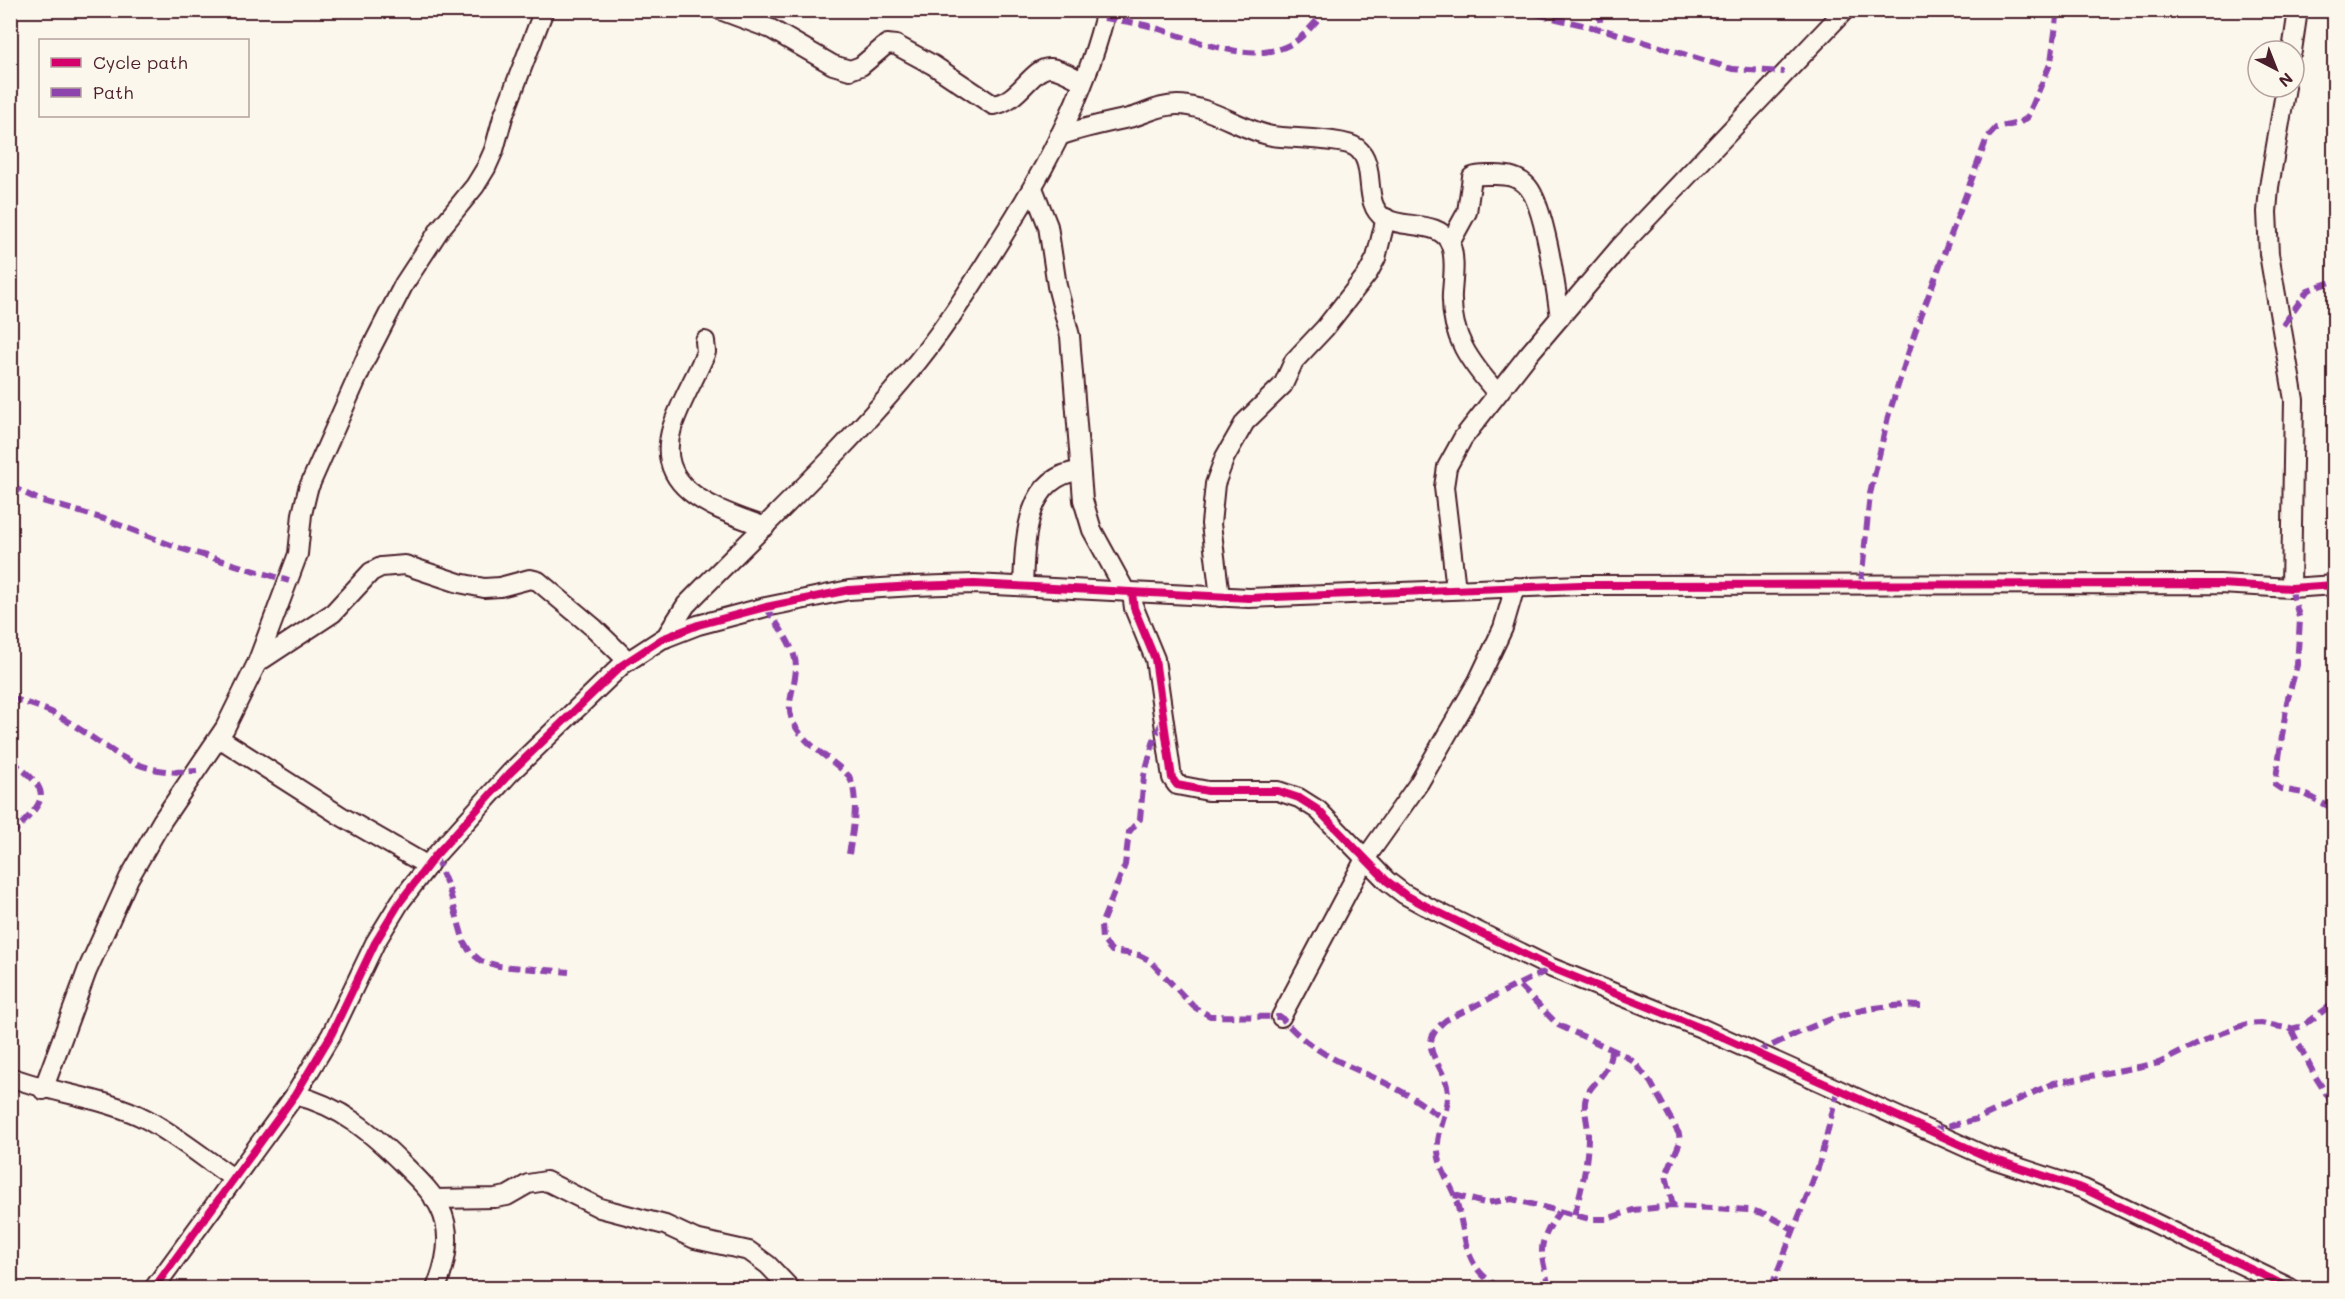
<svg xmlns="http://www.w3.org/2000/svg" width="2345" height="1299" font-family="Mali,sans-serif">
	<rect width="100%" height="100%" fill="#fbf7ec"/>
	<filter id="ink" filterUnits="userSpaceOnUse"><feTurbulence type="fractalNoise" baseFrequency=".0167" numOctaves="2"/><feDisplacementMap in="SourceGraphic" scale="12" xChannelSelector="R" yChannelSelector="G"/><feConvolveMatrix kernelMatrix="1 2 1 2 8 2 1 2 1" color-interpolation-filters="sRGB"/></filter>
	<g filter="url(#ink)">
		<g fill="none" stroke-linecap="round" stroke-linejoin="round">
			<!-- minor casing -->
			<g stroke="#4a1f2b" stroke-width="22">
				<g id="minor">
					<path d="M720,10L771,29L833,65L850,70L861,66L887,44L896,45L933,65L993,105C1020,102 1032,66 1051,68C1061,69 1073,77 1082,81"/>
					<polyline points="2292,51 2298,10"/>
					<polyline points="2286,87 2269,187 2267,212 2269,254 2294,400 2291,588"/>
					<path d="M1059,136C1082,128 1105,123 1129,118C1146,114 1159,105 1177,105C1209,105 1241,130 1272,136C1292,139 1344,138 1357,148C1378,165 1361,203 1384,218C1403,229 1440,220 1450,243C1456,258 1453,278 1452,293C1450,336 1470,362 1497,393"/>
					<polyline points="1033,188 1048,226 1057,286 1070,336 1083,500 1092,530 1126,592"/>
					<path d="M1450,243L1467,212L1472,177C1479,174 1487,175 1495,175C1508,175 1519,177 1528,187C1545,207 1556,289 1560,317"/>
					<path d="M705,341L706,352C696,377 680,402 672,428C653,492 720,510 765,527"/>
					<path d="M1023,586C1025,543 1024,477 1079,471"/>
					<polyline points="1456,589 1444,487 1447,467 1463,438 1528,355 1620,247 1845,10"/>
					<polyline points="1132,593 1134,608 1155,659 1172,778 1177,785 1208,791 1278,791 1299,798 1318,810 1387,881 1404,894 1426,906 1552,968 1701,1028 1990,1158 2084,1189 2290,1288"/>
					<polyline points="1220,597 1211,524 1215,484 1225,457 1245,422 1283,385 1294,361 1325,328 1368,273 1376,258 1386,218"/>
					<path d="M665,638L686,605C764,525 847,449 918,361C954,316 984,266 1014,218C1052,157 1090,81 1106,10"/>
					<polyline points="257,663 333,613 371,572 381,567 405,565 459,583 484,588 500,587 530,579 538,581 594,628 628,661"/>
					<polyline points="219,738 341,816 428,866"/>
					<polyline points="1281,1017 1365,859 1419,783 1478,681 1503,628 1515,587"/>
					<path d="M10,1077C55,1094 103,1097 146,1119C176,1135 205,1159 233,1178"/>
					<polyline points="43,1090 87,971 129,878 162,821 225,728 257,663 298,554 302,514 308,489 366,358 404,284 440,229 475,186 486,168 494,150 503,117 544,10"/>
					<path d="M295,1095C341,1106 372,1133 405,1166C418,1179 432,1192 440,1208C453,1234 446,1264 436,1288"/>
					<polyline points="434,1199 495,1198 507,1196 528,1184 546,1181 600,1208 665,1225 695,1239 749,1251 768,1265 790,1288"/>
					<polyline points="154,1288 295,1095 331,1035 375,943 400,902 435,856 510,773 622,665 662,639 698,625 766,607 849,590 914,586 974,584 1249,598 1580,585 2220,584 2291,588 2334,585"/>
				</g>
			</g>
			<!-- minor -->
			<use href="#minor" stroke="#fbf7ec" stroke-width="18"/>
			<!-- quiet -->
			<g stroke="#8e44ad" stroke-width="6" stroke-dasharray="12 6" stroke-linecap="butt">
				<polyline points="1519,10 1608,31 1732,69 1784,72"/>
				<polyline points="1599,10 1601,29"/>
				<path d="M1104,18C1122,21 1141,23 1159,29C1197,41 1254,66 1293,43C1305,36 1316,21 1326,10"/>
				<polyline points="2283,325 2308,290 2334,281"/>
				<polyline points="10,486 39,500 104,519 176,547 289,581"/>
				<polyline points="1861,584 1870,494 1888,417 1915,332 1987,138 1996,128 2019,123 2027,118 2051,62 2058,10"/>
				<polyline points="2291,588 2300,620 2297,665 2287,702 2275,785 2281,789 2303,793 2334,809"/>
				<path d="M766,607C775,622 791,641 795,659C800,680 783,702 793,722C804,745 832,759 849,776C860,798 853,830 849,854"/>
				<path d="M10,697C27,704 46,708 62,718C113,748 132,777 197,771"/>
				<path d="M1162,722L1154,740L1144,776L1140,819L1129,832L1125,865L1101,925L1102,939L1112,951L1139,955L1149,960L1194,1007L1210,1016L1281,1017C1319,1062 1358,1066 1406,1094C1419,1101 1431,1111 1444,1119"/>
				<path d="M10,760C56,794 46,799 10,836"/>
				<polyline points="435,856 449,889 464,942 470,952 481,961 499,966 569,972"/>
				<polyline points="1520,986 1558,1025 1624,1055 1635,1063 1651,1083 1679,1134 1680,1142 1666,1175 1673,1206"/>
				<polyline points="2291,1029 2315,1076 2334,1106"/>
				<path d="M1756,1053C1814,1025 1856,1002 1923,1006"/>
				<polyline points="1931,1131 1977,1119 2054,1083 2159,1063 2211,1037 2247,1024 2261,1023 2291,1029 2303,1026 2334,1003"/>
				<polyline points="1454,1195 1485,1203 1512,1199 1590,1219 1607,1219 1633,1210 1673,1206 1750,1210 1765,1214 1793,1229"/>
				<path d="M1574,1215C1582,1189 1588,1162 1588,1134C1588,1123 1584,1112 1585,1102C1588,1082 1610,1078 1611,1050"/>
				<path d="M1501,1288C1459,1266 1468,1233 1454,1194C1448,1180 1439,1166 1438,1151C1436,1133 1447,1116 1448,1097C1449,1063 1410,1049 1446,1020L1552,968"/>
				<path d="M1549,1288C1541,1250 1535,1248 1559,1212"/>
				<polyline points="1771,1288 1819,1165 1838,1090"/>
			</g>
			<!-- cycleway casing -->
			<g stroke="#fbf7ec" stroke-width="11">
				<g id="cycleway">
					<polyline points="1132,593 1134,608 1155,659 1172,778 1177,785 1208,791 1278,791 1299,798 1318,810 1387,881 1404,894 1426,906 1552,968 1701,1028 1990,1158 2084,1189 2290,1288"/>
					<polyline points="154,1288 295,1095 331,1035 375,943 400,902 435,856 510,773 622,665 662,639 698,625 766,607 849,590 914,586 974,584 1249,598 1580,585 2220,584 2291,588 2334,585"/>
				</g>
			</g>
			<!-- cycleway -->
			<use href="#cycleway" stroke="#d6006c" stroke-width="8"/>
		</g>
	</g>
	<!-- margin -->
	<rect width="2345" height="1299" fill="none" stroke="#fbf7ec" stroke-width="36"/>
	<rect x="18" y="18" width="2309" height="1263" fill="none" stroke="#4a1f2b" stroke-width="2" filter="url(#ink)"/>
	<!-- legend -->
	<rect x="39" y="39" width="210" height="78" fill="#fbf7ec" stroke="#b4a19f" stroke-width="1.5"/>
	<rect x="51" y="58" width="30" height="9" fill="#d6006c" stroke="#b4a19f" stroke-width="1.5"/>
	<text x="93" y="69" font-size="18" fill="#4a1f2b">Cycle path</text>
	<rect x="51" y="88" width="30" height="9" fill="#8e44ad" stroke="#b4a19f" stroke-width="1.5"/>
	<text x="93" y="99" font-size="18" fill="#4a1f2b">Path</text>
	<!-- north arrow -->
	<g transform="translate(2276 69) rotate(138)"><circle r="28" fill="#fbf7ec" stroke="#b4a19f" stroke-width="1.5"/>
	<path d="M0-4.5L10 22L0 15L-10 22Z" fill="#4a1f2b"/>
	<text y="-9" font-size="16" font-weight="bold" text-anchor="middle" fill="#4a1f2b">N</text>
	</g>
</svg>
